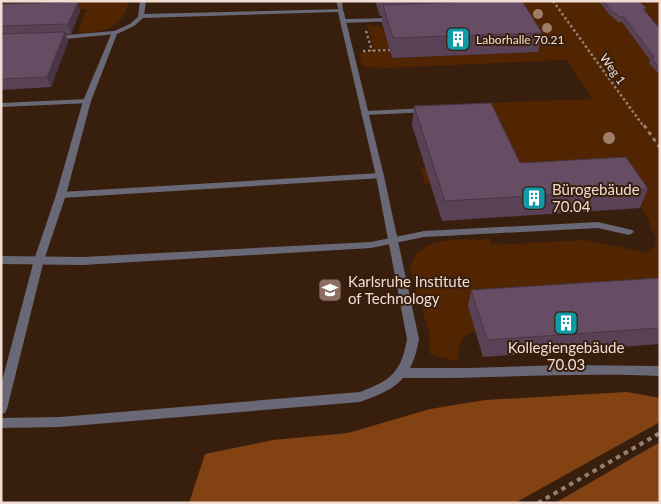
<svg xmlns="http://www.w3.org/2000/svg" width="661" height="504" font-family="Lato,sans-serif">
	<rect width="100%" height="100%" fill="#381e0d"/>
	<!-- green -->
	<g fill="#512402">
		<path d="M1,1H129C122,29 104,32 78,33L87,9L1,12Z"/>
		<path d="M507,1H660V294L468,307L476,332C459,333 459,349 457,362L430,354V336L410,268C418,234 462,240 490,239L492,245L584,240L645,252L654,247L656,237L649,225L650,222L619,173L425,184L420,168L506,163L481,103L592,99L566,60L385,68L362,66L359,53L390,51L392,58L537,52Z"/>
		<polygon points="367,24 382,27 390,49 374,50"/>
	</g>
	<!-- forest -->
	<g fill="#834212">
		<polygon points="627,392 660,398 660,422 515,503 189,503 205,454 273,440 348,433 430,409 485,400"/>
		<polygon points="660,442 660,503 555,503"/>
	</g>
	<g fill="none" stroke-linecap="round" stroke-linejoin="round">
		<!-- path-far2 -->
		<g stroke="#968072" stroke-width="2.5" stroke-dasharray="2.5 2.5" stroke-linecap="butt">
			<polyline points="553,1 644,127"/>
			<polyline points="366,31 372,51"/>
			<polyline points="363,51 390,50"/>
		</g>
		<!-- path-far1 -->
		<polyline stroke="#968072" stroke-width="3" stroke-dasharray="4 4" stroke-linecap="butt" points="644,125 660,148"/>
		<!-- path -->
		<polyline stroke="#968072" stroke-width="4" stroke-dasharray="4.5 4.5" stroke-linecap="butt" points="538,503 660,433"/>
		<!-- lane -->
		<g fill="#696876" fill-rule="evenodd">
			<polygon points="140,1 146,1 144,16 141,18 138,16"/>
			<polygon points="336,1 342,1 343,11 339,11"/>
			<polygon points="395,18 398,20 397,21 344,23 341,21 344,19"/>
			<polygon points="114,31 117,33 116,34 55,40 52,38 55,36"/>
			<polygon points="87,99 90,99 90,103 1,107 1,103"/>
			<polygon points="427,108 430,108 430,112 365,115 361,113 365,111"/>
			<polygon points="380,173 383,174 384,176 383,178 61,198 56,195 61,192"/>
			<polygon points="598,222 632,230 634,232 629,235 598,228 424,237 371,248 83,265 1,264 1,256 83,257 371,242 424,231"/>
			<path d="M564,365L660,366V376C574,372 489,379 404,378L400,376L398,373L400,370L404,368H468Z"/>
		</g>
		<!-- street -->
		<path fill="#696876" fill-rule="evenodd" d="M343,9L384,176L419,339C412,379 397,389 360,402L60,427L1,428V418L60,417L360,392C391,380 401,373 407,339L376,176L338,12L143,18L134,26L117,34L91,101L66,195L44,260L7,409L5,413L1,414V385L34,260L56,195L83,101L112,32L130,24L141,14Z"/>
	</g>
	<!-- trees -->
	<g fill="#9e7d69">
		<circle cx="538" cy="14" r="5"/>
		<circle cx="547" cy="28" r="5"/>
		<circle cx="609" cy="138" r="6"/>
	</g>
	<!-- wall -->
	<g fill="#594255">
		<polygon points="375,1 522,1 542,33 538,52 392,58 382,23 382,16 380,16"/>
		<polygon points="599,1 639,1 646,8 645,12 660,29 660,75 649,63 650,60 622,22 618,22 608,13"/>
		<polygon points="1,4 80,11 71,34 66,34 68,42 51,87 1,90"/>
		<polygon points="414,106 520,163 648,189 640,208 442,221 412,125"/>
		<polygon points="660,278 660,344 483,357 468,306 471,290"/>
	</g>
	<!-- shaded-wall -->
	<g fill="#483645">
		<polygon points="78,2 80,11 71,34 68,24"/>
		<polygon points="65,32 68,42 51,87 47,77"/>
	</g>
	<!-- building -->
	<g fill="#674d63" stroke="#483645">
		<polygon points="487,1 522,1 542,33 393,38 383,5"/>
		<polygon points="604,1 639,1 646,8 643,9 660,29 660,68 651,58 654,57 624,17 619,17 609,8"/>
		<polygon points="78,2 68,24 1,26 1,4"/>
		<polygon points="65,32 47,77 1,79 1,34"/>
		<polygon points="491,103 520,163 626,157 648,189 445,201 414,106"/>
		<polygon points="660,278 660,328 487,340 471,290"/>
	</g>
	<!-- icons -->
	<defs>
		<g id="building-square" transform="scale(1.25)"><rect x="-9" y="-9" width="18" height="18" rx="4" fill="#0f9aa8" stroke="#381e0d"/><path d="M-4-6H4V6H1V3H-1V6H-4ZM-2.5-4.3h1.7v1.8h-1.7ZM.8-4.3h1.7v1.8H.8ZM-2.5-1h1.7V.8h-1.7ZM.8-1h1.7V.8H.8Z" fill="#fff"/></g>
		<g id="university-square" transform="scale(1.25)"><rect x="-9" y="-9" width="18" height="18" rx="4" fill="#8d6e63" stroke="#381e0d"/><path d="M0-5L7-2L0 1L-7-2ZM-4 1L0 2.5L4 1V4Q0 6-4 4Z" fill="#fff"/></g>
	</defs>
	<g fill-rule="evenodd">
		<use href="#building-square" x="458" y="39"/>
		<use href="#building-square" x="534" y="198"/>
		<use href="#university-square" x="330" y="290"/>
		<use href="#building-square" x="566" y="323"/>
	</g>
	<g text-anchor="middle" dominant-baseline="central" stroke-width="4" stroke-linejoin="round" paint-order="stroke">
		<!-- far-poi labels -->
		<g font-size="12" fill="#f0ded4" stroke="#381e0d" text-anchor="start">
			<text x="476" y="39">Laborhalle 70.21</text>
		</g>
		<!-- far-street labels -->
		<g font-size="12" fill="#f0ded4" stroke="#381e0d">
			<text transform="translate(613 69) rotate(54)">Weg 1</text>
		</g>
		<!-- poi labels -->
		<g font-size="15" fill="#f0ded4" stroke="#381e0d" text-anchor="start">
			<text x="552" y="189">Bürogebäude<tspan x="552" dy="17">70.04</tspan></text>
			<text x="348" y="281">Karlsruhe Institute<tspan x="348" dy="17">of Technology</tspan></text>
			<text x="566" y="347" text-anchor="middle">Kollegiengebäude<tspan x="566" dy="17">70.03</tspan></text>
		</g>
	</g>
	<!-- border -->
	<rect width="661" height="504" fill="none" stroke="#f0ded4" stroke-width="5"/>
</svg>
